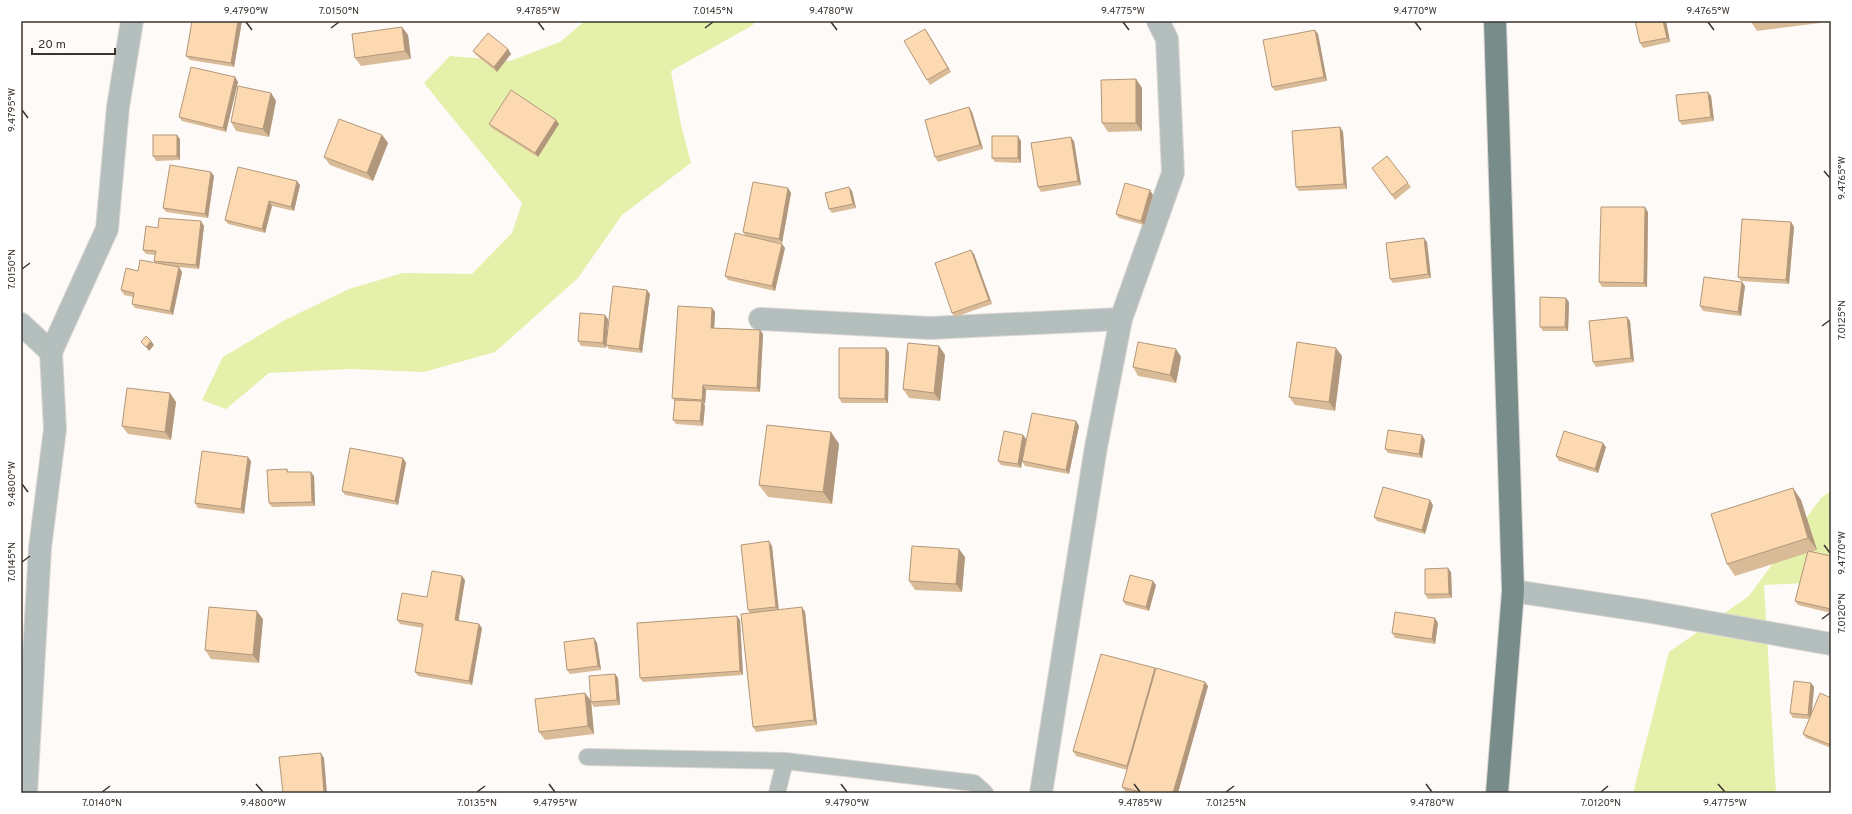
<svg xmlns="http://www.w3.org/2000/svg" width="1852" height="814" font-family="Overpass,sans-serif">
	<rect width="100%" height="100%" fill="#fefaf7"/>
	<!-- green -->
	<g fill="#e5f0aa">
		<polygon points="585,21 754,21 753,25 671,71 681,125 691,163 622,215 578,278 495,352 424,372 350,369 269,373 226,409 202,400 223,357 283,321 349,289 403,273 472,274 512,233 522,203 424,83 450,56 510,61 560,42"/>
		<polygon points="1831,491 1831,582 1764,585 1776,793 1633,793 1669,652 1749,596 1821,498"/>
	</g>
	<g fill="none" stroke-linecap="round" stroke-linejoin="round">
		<!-- lane casing -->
		<g stroke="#dbd6d3" stroke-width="18">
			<g id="lane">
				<polyline points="587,757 785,761 974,783 985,793"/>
				<polyline points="777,793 785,761"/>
			</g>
		</g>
		<!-- street casing -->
		<g stroke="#dbd6d3" stroke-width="24">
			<g id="street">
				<polyline points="760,319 930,328 1121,319"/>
				<polyline points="21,324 51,352 55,429 40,548 26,793"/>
				<polyline points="51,352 107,229 118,107 132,21"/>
				<polyline points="1513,591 1646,611 1831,644"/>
				<polyline points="1041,793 1096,447 1121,319 1173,173 1167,39 1158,21"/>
			</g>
		</g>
		<!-- primary casing -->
		<g stroke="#dbd6d3" stroke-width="24">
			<polyline id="primary" points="1495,21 1513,591 1497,793"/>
		</g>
		<!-- lane -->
		<use href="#lane" stroke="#b4bfbd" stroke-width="16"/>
		<!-- street -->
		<use href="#street" stroke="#b4bfbd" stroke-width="22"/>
		<!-- primary -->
		<use href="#primary" stroke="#788c89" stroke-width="22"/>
	</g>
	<!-- wall -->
	<g fill="#dabb98">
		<polygon points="242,21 234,67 190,60 186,56"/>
		<polygon points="1666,21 1670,42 1643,48 1640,43"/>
		<polygon points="1751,21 1820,21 1820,23 1757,31 1751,22"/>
		<polygon points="402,27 408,35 411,59 361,66 355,58"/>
		<polygon points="925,29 951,72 930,85 927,80"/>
		<polygon points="1315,30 1318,34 1327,81 1275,91 1272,87"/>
		<polygon points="508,49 511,54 497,72 476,55 473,51"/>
		<polygon points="235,77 238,82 226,132 182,121 179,117"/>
		<polygon points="1136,79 1142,88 1142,131 1108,132 1102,123"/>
		<polygon points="1708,92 1711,96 1714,121 1682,125 1679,121"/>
		<polygon points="271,93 276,101 269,137 236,131 231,122"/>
		<polygon points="969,107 972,112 983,149 938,162 935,157"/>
		<polygon points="556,120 559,124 538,157 492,128 489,124"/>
		<polygon points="1340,127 1343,132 1347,189 1299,191 1296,187"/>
		<polygon points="382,135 388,143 373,181 330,165 324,157"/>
		<polygon points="180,139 180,160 156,161 153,156"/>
		<polygon points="1021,141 1021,163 995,162 992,158"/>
		<polygon points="1074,141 1081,185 1041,192 1038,187"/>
		<polygon points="1387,156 1411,187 1395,200 1372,168"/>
		<polygon points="211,172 214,176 208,218 166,212 163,208"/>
		<polygon points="300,185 294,211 272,206 265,233 228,224 225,220"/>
		<polygon points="788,188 791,193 782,243 769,241 782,244 785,248 775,291 728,280 725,276 745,235 743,232"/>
		<polygon points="852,191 856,208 832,213 829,209"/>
		<polygon points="1153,195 1144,225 1119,218 1116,214"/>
		<polygon points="1648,212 1647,287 1602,287 1599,282"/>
		<polygon points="1791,222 1794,227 1789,284 1741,281 1738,277"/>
		<polygon points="204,226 199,269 178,267 182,272 173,315 135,308 132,304 133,297 124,295 121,290 138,271 156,263 154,261 155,255 146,254 143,250 158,228"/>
		<polygon points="1427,242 1431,278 1393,283 1390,279"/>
		<polygon points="974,254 992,304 955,317 952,313"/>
		<polygon points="1742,282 1745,286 1741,316 1703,311 1700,306"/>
		<polygon points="650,294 642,353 609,349 606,345 606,348 581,346 578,341 608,319 607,338"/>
		<polygon points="1569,302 1568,331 1543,331 1540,327"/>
		<polygon points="712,308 715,312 714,328 760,330 763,334 760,392 706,390 705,404 704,404 705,406 703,426 676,424 673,420 675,402 672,398"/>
		<polygon points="1630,321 1634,362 1596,367 1593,362"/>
		<polygon points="939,346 945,355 940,401 909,398 903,389"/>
		<polygon points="1176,349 1181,357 1176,383 1138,376 1133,367"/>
		<polygon points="889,352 888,403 842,403 839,398"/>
		<polygon points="1342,356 1335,411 1295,405 1289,397"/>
		<polygon points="170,393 176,402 171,440 128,434 122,426"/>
		<polygon points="1076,421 1079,426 1069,474 1025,466 1022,461"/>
		<polygon points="831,432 839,444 832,504 768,497 759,485"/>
		<polygon points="1023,435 1026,439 1021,468 1001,465 998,461"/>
		<polygon points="1425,440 1422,458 1388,453 1385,449"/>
		<polygon points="1606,447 1598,473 1559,461 1556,456"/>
		<polygon points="403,458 406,463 398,505 345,495 342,491"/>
		<polygon points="251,461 244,514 198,508 195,503"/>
		<polygon points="287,469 289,472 314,476 315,506 272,507 269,503"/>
		<polygon points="1793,488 1801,500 1817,550 1812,552 1831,556 1831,613 1798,605 1795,601 1807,553 1735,576 1727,564"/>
		<polygon points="1433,505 1425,534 1377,521 1374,517"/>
		<polygon points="772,546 778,610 802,607 805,612 817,725 756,732 753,727 750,613 748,610"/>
		<polygon points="965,557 962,592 915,590 909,581"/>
		<polygon points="1451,572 1452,598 1428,599 1425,594"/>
		<polygon points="465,580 458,621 482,628 472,685 418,676 415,672 423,628 400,624 397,620 427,597"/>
		<polygon points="1156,585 1149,611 1126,605 1123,601"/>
		<polygon points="737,616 740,620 743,675 643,682 640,678"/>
		<polygon points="263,619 259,663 211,659 205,650"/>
		<polygon points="1438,623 1435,644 1395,638 1392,633"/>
		<polygon points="594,638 597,643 601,670 570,674 567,670"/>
		<polygon points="1155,668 1155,669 1208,686 1178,793 1131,793 1125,791 1122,787 1127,770 1076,756 1073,751"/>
		<polygon points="615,674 618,678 620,705 594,707 591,702"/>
		<polygon points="1811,683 1814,687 1812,713 1831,698 1831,748 1806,738 1803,734 1809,719 1793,718 1790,713"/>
		<polygon points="585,693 591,701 594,734 545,740 539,732"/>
	</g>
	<!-- shaded-wall -->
	<g fill="#b1987c">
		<polygon points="238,21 242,21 234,67 231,63"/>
		<polygon points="1663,21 1666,21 1670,42 1667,38"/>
		<polygon points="402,27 408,35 411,59 405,51"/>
		<polygon points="925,29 928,33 951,72 948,68"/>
		<polygon points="1315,30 1318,34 1327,81 1324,77"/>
		<polygon points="508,49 511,54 497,72 494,67"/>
		<polygon points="235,77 238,82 226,132 223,128"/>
		<polygon points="1136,79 1142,88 1142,131 1136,123"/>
		<polygon points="1708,92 1711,96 1714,121 1711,117"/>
		<polygon points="271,93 276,101 269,137 263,129"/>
		<polygon points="969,107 972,112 983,149 980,145"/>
		<polygon points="556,120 559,124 538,157 535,153"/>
		<polygon points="1340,127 1343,132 1347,189 1344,184"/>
		<polygon points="177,135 180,139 180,160 177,156"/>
		<polygon points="382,135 388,143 373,181 367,173"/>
		<polygon points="1018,136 1021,141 1021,163 1018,158"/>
		<polygon points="1071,137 1074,141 1081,185 1078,181"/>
		<polygon points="211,172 214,176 208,218 205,214"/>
		<polygon points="297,181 300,185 294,211 291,207"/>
		<polygon points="849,187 852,191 856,208 853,204"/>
		<polygon points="788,188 791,193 782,243 779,239"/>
		<polygon points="1150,190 1153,195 1144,225 1141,221"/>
		<polygon points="269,201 272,206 265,233 262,229"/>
		<polygon points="1645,207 1648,212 1647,287 1644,283"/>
		<polygon points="201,221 204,226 199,269 196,265"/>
		<polygon points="1791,222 1794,227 1789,284 1786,280"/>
		<polygon points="1424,238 1427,242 1431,278 1428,274"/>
		<polygon points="782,244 785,248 775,291 772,286"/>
		<polygon points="971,250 974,254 992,304 989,300"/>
		<polygon points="179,267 182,272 173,315 170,311"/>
		<polygon points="1742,282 1745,286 1741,316 1738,312"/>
		<polygon points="647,290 650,294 642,353 639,349"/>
		<polygon points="1566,298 1569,302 1568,331 1565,327"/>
		<polygon points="712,308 715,312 714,332 711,328"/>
		<polygon points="605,315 608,319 606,348 603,343"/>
		<polygon points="1627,317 1630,321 1634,362 1631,358"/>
		<polygon points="760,330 763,334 760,392 757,388"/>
		<polygon points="151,341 154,345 149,351 146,347"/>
		<polygon points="939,346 945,355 940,401 934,393"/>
		<polygon points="886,348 889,352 888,403 885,399"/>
		<polygon points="1336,348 1342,356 1335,411 1329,402"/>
		<polygon points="1176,349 1181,357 1176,383 1170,375"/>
		<polygon points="703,385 706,390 705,404 702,400"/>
		<polygon points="170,393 176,402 171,440 165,432"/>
		<polygon points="702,401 705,406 703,426 700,421"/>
		<polygon points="1076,421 1079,426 1069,474 1066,470"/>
		<polygon points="831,432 839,444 832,504 823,492"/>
		<polygon points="1023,435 1026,439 1021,468 1018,464"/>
		<polygon points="1422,435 1425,440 1422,458 1419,454"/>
		<polygon points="1603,443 1606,447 1598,473 1595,469"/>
		<polygon points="248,457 251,461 244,514 241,509"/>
		<polygon points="403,458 406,463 398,505 395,501"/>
		<polygon points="311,472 314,476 315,506 312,502"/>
		<polygon points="1793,488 1801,500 1817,550 1808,538"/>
		<polygon points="1430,500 1433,505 1425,534 1422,530"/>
		<polygon points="769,541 772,546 779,611 776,607"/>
		<polygon points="959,549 965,557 962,592 956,584"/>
		<polygon points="1448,568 1451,572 1452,598 1449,594"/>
		<polygon points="462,576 465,580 458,624 455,620"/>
		<polygon points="1153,581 1156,585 1149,611 1146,607"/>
		<polygon points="802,607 805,612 817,725 814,720"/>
		<polygon points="257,611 263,619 259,663 253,655"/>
		<polygon points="737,616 740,620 743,675 740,671"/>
		<polygon points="1435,618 1438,623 1435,644 1432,639"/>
		<polygon points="479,624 482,628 472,685 469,681"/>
		<polygon points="594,638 597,643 601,670 598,666"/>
		<polygon points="1155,668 1158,673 1130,770 1127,766"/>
		<polygon points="615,674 618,678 620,705 617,700"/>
		<polygon points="1205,682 1208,686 1178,793 1173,793"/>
		<polygon points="1811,683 1814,687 1811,719 1808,715"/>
		<polygon points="585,693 591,701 594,734 588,726"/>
		<polygon points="321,753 324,758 327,793 324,793"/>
	</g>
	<!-- building -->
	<g fill="#fdd9b1" stroke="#b1987c">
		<polygon points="192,21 238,21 231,63 186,56"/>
		<polygon points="1635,21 1663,21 1667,38 1640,43"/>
		<polygon points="1751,21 1762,21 1751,22"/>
		<polygon points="402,27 405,51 355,58 352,34"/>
		<polygon points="925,29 948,68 927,80 904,41"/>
		<polygon points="1315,30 1324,77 1272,87 1263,40"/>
		<polygon points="488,33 508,49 494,67 473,51"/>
		<polygon points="191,67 235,77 223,128 179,117"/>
		<polygon points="1136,79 1136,123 1102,123 1101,80"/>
		<polygon points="238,86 271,93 263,129 231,122"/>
		<polygon points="511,90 556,120 535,153 489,124"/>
		<polygon points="1708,92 1711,117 1679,121 1676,95"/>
		<polygon points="969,107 980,145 935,157 925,120"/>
		<polygon points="339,119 382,135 367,173 324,157"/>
		<polygon points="1340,127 1344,184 1296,187 1292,131"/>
		<rect x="153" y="135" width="24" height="21"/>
		<rect x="992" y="136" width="26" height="22"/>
		<polygon points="1071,137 1078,181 1038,187 1031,143"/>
		<polygon points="1387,156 1408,183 1392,195 1372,168"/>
		<polygon points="170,165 211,172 205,214 163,208"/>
		<polygon points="238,167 297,181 291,207 269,201 262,229 225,220"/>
		<polygon points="753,182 788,188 779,239 743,232"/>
		<polygon points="1125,183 1150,190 1141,221 1116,214"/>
		<polygon points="849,187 853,204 829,209 825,193"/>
		<polygon points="1601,207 1645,207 1644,283 1599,282"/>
		<polygon points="159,218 201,221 196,265 154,261 156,251 143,250 146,226 158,228"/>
		<polygon points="1742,219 1791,222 1786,280 1738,277"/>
		<polygon points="735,233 782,244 772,286 725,276"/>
		<polygon points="1424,238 1428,274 1390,279 1386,243"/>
		<polygon points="971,250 989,300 952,313 935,263"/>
		<polygon points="140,260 179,267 170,311 132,304 134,293 121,290 126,268 138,271"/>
		<polygon points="1704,277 1742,282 1738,312 1700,306"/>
		<polygon points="613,286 647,290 639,349 606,345"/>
		<polygon points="1540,297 1566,298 1565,327 1540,327"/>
		<polygon points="678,306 712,308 711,328 760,330 757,388 703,385 702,400 672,398"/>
		<polygon points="580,313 605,315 603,343 578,341"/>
		<polygon points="1627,317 1631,358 1593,362 1589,321"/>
		<polygon points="146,336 151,341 146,347 141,342"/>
		<polygon points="1138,342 1176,349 1170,375 1133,367"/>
		<polygon points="1297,342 1336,348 1329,402 1289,397"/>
		<polygon points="908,343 939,346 934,393 903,389"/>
		<polygon points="839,348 886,348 885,399 839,398"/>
		<polygon points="127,388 170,393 165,432 122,426"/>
		<polygon points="675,400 702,401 700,421 673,420"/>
		<polygon points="1032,413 1076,421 1066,470 1022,461"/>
		<polygon points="767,425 831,432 823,492 759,485"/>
		<polygon points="1388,430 1422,435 1419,454 1385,449"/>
		<polygon points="1004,431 1023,435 1018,464 998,461"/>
		<polygon points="1564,431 1603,443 1595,469 1556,456"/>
		<polygon points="350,448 403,458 395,501 342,491"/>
		<polygon points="202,451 248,457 241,509 195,503"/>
		<polygon points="287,469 287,472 311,472 312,502 269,503 267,470"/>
		<polygon points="1383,487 1430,500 1422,530 1374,517"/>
		<polygon points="1793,488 1808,538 1727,564 1711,514"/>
		<polygon points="769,541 776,607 748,610 741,545"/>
		<polygon points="912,546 959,549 956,584 909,581"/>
		<polygon points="1808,551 1831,556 1831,609 1795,601"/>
		<polygon points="1448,568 1449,594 1425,594 1425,569"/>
		<polygon points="432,571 462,576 455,620 479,624 469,681 415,672 423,624 397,620 402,593 427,597"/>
		<polygon points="1130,575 1153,581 1146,607 1123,601"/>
		<polygon points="209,607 257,611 253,655 205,650"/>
		<polygon points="802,607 814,720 753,727 741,614"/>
		<polygon points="1395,612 1435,618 1432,639 1392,633"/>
		<polygon points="737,616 740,671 640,678 637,623"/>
		<polygon points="594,638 598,666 567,670 564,642"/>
		<polygon points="1101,654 1155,668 1127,766 1073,751"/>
		<polygon points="1156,668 1205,682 1173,793 1144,793 1122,787"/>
		<polygon points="615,674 617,700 591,702 589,676"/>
		<polygon points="1794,681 1811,683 1808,715 1790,713"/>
		<polygon points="585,693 588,726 539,732 535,699"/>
		<polygon points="1820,693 1831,698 1831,745 1803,734"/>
		<polygon points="321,753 324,793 283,793 279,757"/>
	</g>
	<!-- ticks -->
	<path fill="none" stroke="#3b342e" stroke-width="1.5" d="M246,22L252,30M538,22L544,30M831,22L837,30M1123,22L1129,30M1415,22L1421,30M1708,22L1714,30M331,28L339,22M705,28L713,22M22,110L28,118M1824,171L1830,178M22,269L30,263M1822,326L1830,320M22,484L28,492M1824,545L1830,553M22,562L30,556M1822,619L1830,613M256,784L263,792M549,784L555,792M841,784L847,792M1134,784L1140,792M1426,784L1432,792M1718,784L1725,792M102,792L110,786M477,792L485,786M1226,792L1234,786M1601,792L1608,786"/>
	<!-- border -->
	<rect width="1852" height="814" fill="none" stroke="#ffffff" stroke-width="44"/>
	<!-- scale -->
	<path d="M32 48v6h83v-6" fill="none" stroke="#3b342e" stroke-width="2"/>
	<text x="38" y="48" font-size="12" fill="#3b342e" stroke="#ffffff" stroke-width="3" paint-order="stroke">20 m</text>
	<rect x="22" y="22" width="1808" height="770" fill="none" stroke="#3b342e" stroke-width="1.5"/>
	<g font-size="10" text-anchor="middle" fill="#3b342e">
		<text x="246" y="14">9.4790°W</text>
		<text x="339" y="14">7.0150°N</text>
		<text x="538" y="14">9.4785°W</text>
		<text x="713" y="14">7.0145°N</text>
		<text x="831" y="14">9.4780°W</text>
		<text x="1123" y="14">9.4775°W</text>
		<text x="1415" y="14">9.4770°W</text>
		<text x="1708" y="14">9.4765°W</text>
		<text transform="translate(11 110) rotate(-90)" y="4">9.4795°W</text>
		<text transform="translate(1841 178) rotate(-90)" y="4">9.4765°W</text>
		<text transform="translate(11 269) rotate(-90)" y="4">7.0150°N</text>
		<text transform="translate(1841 320) rotate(-90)" y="4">7.0125°N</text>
		<text transform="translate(11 484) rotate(-90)" y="4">9.4800°W</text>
		<text transform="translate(1841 553) rotate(-90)" y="4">9.4770°W</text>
		<text transform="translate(11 562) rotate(-90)" y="4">7.0145°N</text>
		<text transform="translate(1841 613) rotate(-90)" y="4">7.0120°N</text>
		<text x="102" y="806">7.0140°N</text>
		<text x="263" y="806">9.4800°W</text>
		<text x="477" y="806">7.0135°N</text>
		<text x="555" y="806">9.4795°W</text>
		<text x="847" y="806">9.4790°W</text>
		<text x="1140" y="806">9.4785°W</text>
		<text x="1226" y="806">7.0125°N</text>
		<text x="1432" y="806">9.4780°W</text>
		<text x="1601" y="806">7.0120°N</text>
		<text x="1725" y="806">9.4775°W</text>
	</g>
</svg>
